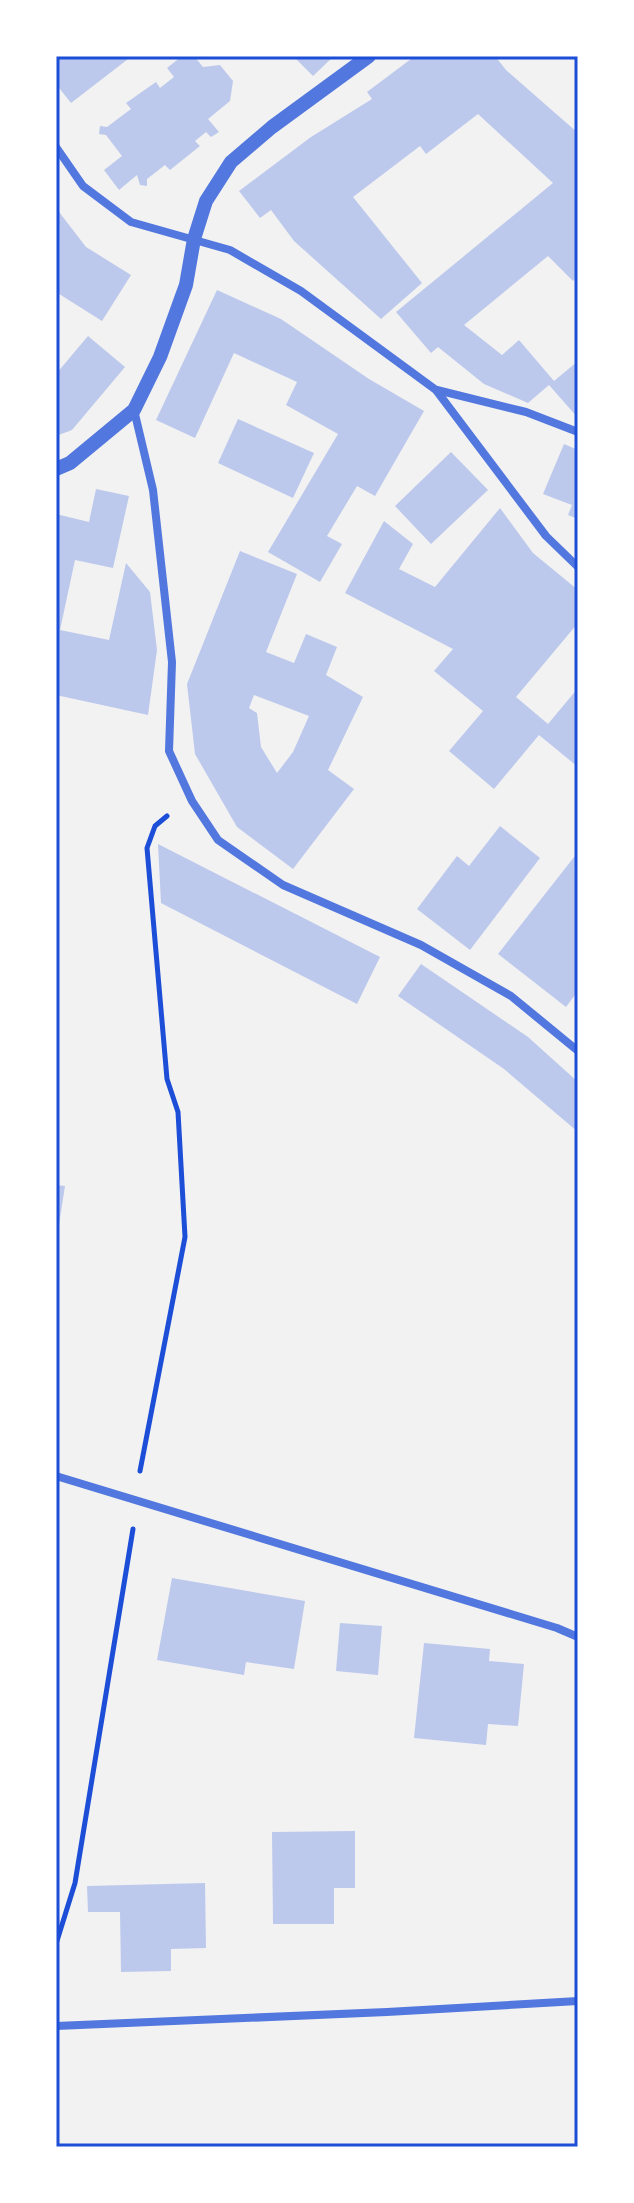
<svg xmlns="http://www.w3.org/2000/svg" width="634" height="2203" font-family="'Asap Condensed',sans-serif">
	<rect width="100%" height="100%" fill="#f2f2f2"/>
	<!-- building -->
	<g fill="#bdc9ec" fill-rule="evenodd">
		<polygon points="56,56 132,56 71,103 56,84"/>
		<polygon points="182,56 194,56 203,67 220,65 233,81 230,101 208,119 219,132 211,137 206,132 195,141 200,146 170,170 165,165 147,179 147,186 140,185 137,175 119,190 104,170 122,156 106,135 99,134 100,126 107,127 131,109 126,103 156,82 160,88 174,77 167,68"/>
		<polygon points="293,56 334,56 313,76"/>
		<polygon points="415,56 495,56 506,70 578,133 578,276 573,281 548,256 464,325 502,355 519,340 554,381 578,361 578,418 549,385 528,403 484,384 438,347 431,353 396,312 553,183 478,114 426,154 420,146 353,197 422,283 381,319 294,241 271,210 260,218 239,191 311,137 372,99 367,92"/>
		<polygon points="56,208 86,247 131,275 102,321 56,292"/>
		<polygon points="217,290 281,319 369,379 424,411 375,496 357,486 327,536 342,544 320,582 268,552 338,434 286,405 297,382 234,353 195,438 156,420"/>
		<polygon points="88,336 125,367 72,430 56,436 56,374"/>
		<polygon points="238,419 314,453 293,498 218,463"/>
		<polygon points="564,444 578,450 578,519 568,515 572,505 543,494"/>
		<polygon points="451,452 488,490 431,544 395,506"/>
		<polygon points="96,489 129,496 113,568 75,560 60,630 109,640 126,563 150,592 157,650 148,715 56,695 56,514 89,522"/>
		<polygon points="500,508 533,553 578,590 578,623 516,697 548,724 578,688 578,767 539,735 494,789 449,751 483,711 434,671 453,649 345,593 384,521 413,544 399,569 435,587"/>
		<path d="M240,551L297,574L266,652L294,663L306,634L337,647L326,675L363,697L328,770L354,789L293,869L237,827L195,754L187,684ZM254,695L309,716L293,752L277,773L261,747L257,713L249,708Z"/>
		<polygon points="500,826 540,858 470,950 417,909 457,856 469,866"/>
		<polygon points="158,844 380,957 357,1004 161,903"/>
		<polygon points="578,852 578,991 566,1007 498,954"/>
		<polygon points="421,964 528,1037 578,1082 578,1132 504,1069 398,996"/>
		<polygon points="56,1185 65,1186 58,1231 56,1231"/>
		<polygon points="172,1578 305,1601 294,1669 246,1662 244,1675 157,1660"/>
		<polygon points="340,1623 382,1626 378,1675 336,1671"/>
		<polygon points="424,1643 490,1649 489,1661 524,1664 518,1726 488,1724 486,1745 414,1738"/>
		<polygon points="355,1831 355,1888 334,1888 334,1924 273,1924 272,1832"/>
		<polygon points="205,1883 206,1948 171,1949 171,1971 121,1972 120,1912 88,1912 87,1886"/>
	</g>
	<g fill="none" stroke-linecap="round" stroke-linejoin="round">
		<!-- path -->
		<g stroke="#1d4ed8" stroke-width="5">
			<polyline points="140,1471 185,1237 178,1112 167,1079 147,848 155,826 167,816"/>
			<polyline points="56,1944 75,1883 133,1529"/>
		</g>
		<!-- minor -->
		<g stroke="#5277de" stroke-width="8">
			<polyline points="56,147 83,186 131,222 230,250 301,291 436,390 546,536 578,567"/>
			<polyline points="437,390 526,412 578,432"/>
			<polyline points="134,410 153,490 172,662 169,751 192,801 218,840 283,885 421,945 511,996 578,1051"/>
			<polyline points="56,1476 557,1628 578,1637"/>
			<polyline points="56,2026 387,2012 578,2001"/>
		</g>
		<!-- tertiary -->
		<polyline stroke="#5277de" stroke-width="14" points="56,469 70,463 134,410 160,357 186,285 194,239 206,201 231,162 272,127 369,56"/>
	</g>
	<!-- border -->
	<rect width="634" height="2203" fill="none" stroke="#ffffff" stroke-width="116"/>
	<rect x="58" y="58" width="518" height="2087" fill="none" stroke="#1d4ed8" stroke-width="3"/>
</svg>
